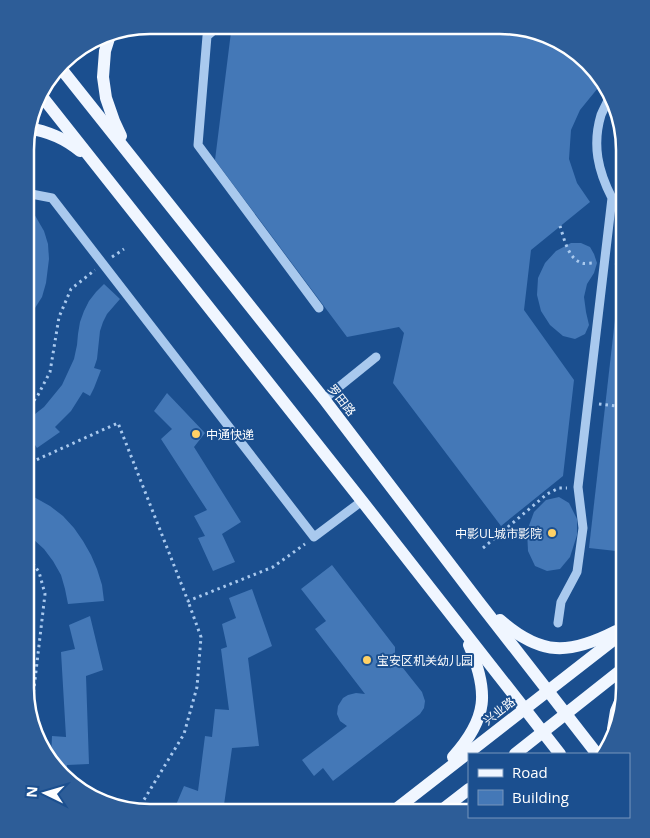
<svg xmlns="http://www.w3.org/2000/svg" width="650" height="838" font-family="'Open Sans','Noto Sans SC',sans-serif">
	<rect width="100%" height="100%" fill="#1b4f8f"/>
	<!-- building -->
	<g fill="#4478b7">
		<polygon points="516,26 570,46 602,83 580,110 571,130 569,159 577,183 590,202 531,250 524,310 574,380 563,476 501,526 393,383 404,333 399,327 347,337 215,160 231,32 234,30"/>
		<polygon points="26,208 33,212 44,231 48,244 49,259 46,283 42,297 35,308 26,319"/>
		<polygon points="624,240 625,240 625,552 589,548"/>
		<polygon points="571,243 581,243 590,247 594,254 597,263 594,273 587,284 584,297 586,312 589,325 585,334 575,339 563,336 550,325 541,311 537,295 538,278 545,263 556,251"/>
		<polygon points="104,284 120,299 107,314 103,322 100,331 97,359 94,368 101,370 94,388 90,396 83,392 71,411 55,427 60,432 37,448 33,442 25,446 26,421 44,407 62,385 74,359 77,345 78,334 80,322 84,311 89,301 96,292"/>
		<polygon points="167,393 205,433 194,447 241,522 222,534 235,562 213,571 198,538 205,536 194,516 207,510 161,439 172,429 154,411"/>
		<polygon points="25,492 50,506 63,516 74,528 83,541 91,555 97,569 102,585 104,601 68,604 65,589 61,575 53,561 44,549 33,539 25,533"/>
		<polygon points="559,497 569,503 577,519 577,535 570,557 560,569 547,571 535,566 528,551 527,531 534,512 546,500"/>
		<polygon points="332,565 395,647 395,658 422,692 425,701 424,708 420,714 333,781 323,768 314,776 302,760 347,726 340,721 337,714 338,706 343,698 348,695 356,693 365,694 315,629 326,621 301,589"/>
		<polygon points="252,589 272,646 248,658 259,746 232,748 223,812 173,812 184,786 198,791 205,736 212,737 215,709 229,710 221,649 227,647 222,624 236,618 229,598"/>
		<polygon points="90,616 103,670 86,676 89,764 67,765 66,775 51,758 52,736 66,737 61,652 75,649 69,625"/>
	</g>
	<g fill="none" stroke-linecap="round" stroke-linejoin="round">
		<!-- path -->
		<g stroke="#a9c9ee" stroke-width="3" stroke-dasharray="2.5 4" stroke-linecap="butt">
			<polyline points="29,183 32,158"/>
			<path d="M560,226C564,238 568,259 582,263C585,264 590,263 594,263"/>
			<polyline points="112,257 124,249"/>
			<polyline points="615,263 625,264"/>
			<polyline points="599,404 625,407"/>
			<polyline points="26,411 38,395 50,372 59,317 71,289 95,270"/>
			<polyline points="25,465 118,423 188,601 273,567 305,544"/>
			<polyline points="483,548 547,494 559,488 567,488"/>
			<polyline points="25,553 39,572 45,594 31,714"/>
			<polyline points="141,812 142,803 184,734 197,687 201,637 188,601"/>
		</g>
		<!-- minor -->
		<g stroke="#a9c9ee" stroke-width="9">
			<polyline points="214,30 207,36 198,145 319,308"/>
			<polyline points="26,193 52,198 314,537 362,501"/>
			<polyline points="324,399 376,357"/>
			<path d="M558,623L561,602L577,572L583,528L578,487L612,198C598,171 592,145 601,115C604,108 608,101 611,94"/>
		</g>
		<!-- major -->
		<g stroke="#f0f6ff" stroke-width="12">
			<polyline points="111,32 105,51 103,77 106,98 114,121 121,136"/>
			<polyline points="59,66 324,399 478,601 597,754"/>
			<polyline points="40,94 362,501 560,754"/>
			<path d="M28,128C46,131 66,139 80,151"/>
			<path d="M500,620C541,656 569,655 616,631"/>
			<polyline points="613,729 616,711 625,690"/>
			<polyline points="515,754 625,667"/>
			<path d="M453,757C488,718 489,692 469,645"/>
			<polyline points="391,813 625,631"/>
			<polyline points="438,813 469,789"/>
		</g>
	</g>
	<!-- markers -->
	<g fill="#ffd166" stroke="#1b4f8f" stroke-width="2">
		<circle cx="196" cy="434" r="5"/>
		<circle cx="552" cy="533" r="5"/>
		<circle cx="367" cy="660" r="5"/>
	</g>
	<g text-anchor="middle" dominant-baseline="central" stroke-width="4" stroke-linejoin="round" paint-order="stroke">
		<!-- street labels -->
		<g font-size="12" fill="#fff" stroke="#1b4f8f">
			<text transform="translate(342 400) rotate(52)">罗田路</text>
			<text transform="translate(499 711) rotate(-38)">兴业路</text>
		</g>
		<!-- poi labels -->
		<g font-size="12" fill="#fff" stroke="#1b4f8f" text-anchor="start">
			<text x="206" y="434">中通快递</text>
			<text x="542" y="533" text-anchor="end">中影UL城市影院</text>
			<text x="377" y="660">宝安区机关幼儿园</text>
		</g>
	</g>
	<!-- crop -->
	<path d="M0 0H650V838H0ZM150 34H500A116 116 0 0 1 616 150V688A116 116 0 0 1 500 804H150A116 116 0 0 1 34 688V150A116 116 0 0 1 150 34Z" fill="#2d5d98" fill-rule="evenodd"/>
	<path fill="none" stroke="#fff" stroke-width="2.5" d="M150 34H500A116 116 0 0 1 616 150V688A116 116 0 0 1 500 804H150A116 116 0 0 1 34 688V150A116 116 0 0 1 150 34Z"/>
	<!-- legend -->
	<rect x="468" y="753" width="162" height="65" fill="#1b4f8f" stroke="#7695bc"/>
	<rect x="478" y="769" width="25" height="8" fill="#f0f6ff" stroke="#7695bc"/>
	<text x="512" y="778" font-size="15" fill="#ffffff">Road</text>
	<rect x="478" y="790" width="25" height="15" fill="#4478b7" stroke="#7695bc"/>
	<text x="512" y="803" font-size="15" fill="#ffffff">Building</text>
	<!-- north arrow -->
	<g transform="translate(45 793) rotate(275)" stroke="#1b4f8f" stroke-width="4" paint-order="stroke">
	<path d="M0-4L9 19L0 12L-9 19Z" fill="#ffffff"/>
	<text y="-8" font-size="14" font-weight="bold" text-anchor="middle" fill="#ffffff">N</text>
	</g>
</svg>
